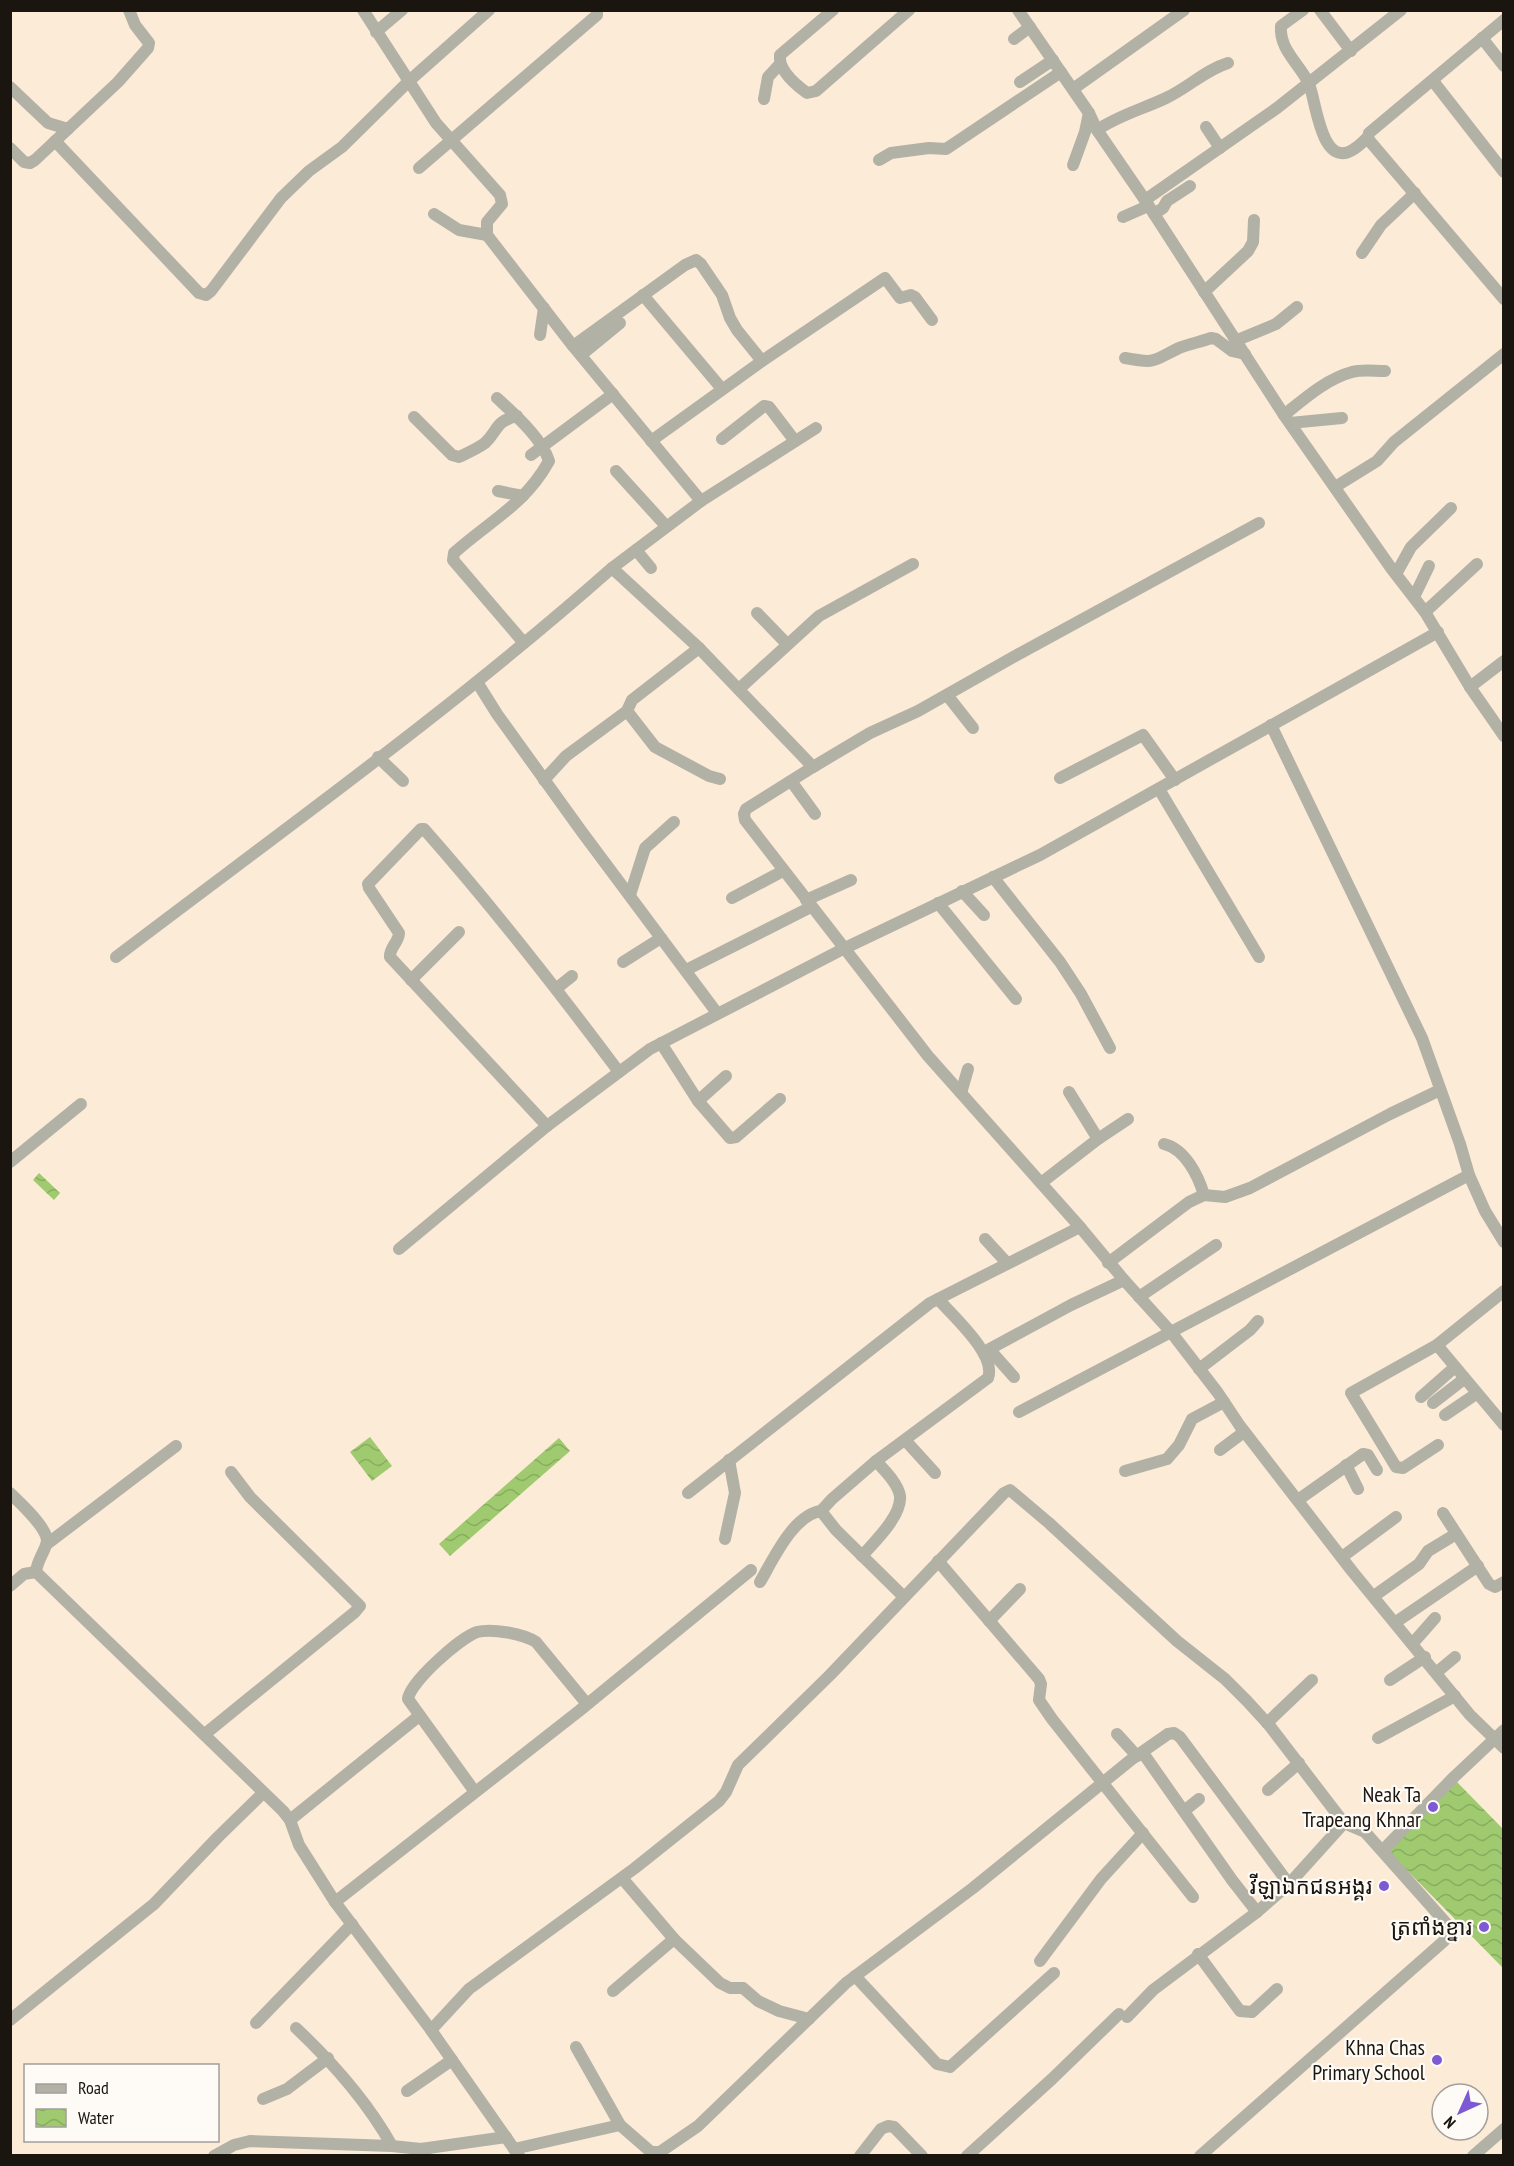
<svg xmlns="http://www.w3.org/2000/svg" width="1514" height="2166" font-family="'PT Sans Narrow','Noto Sans Khmer',sans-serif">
	<defs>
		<pattern id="water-waves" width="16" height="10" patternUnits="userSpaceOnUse" patternTransform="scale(1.5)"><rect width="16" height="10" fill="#9fca6f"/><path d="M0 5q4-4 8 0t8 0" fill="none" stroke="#88ad5f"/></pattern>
	</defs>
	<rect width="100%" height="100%" fill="#fcebd7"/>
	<!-- water -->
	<g fill="url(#water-waves)">
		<polygon points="39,1173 60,1193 54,1200 33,1180"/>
		<polygon points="370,1437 392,1466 372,1481 350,1452"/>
		<polygon points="559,1438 570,1451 450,1556 439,1544"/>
		<polygon points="1455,1780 1503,1829 1503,1968 1387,1850"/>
	</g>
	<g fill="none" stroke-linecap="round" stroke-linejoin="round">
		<!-- minor -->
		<g stroke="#b2b1a6" stroke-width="12">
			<polyline points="363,10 436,123 500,195 502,204 487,222 487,235 573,346 701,501 612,568 699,648 813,767 746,809 744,814 745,820 928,1056 1080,1227 1124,1280 1171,1332 1218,1393 1240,1426 1352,1571 1470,1715 1504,1748"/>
			<path d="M833,10L780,55C778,70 796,85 807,93L816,91L909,10"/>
			<polyline points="1018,10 1089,113 1097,130 1145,200 1284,415 1391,568 1425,612 1470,687 1504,736"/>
			<path d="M1303,10L1281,26C1279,50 1300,64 1309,84C1316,100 1321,171 1354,149C1359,146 1364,141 1368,137"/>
			<polyline points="1320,10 1351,51"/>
			<polyline points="1504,20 1369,133 1368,139 1504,299"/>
			<polyline points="376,32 402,10"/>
			<polyline points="1482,38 1504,66"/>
			<polyline points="1014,39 1030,27"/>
			<polyline points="1433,81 1504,172"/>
			<polyline points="1020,82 1053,60"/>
			<polyline points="10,87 48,123 68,129"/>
			<polyline points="1073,89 1184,10"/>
			<polyline points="764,99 768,77 780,64"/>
			<polyline points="1206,127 1220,148"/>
			<path d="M1097,130C1119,115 1143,109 1166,98C1188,88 1205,70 1228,63"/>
			<polyline points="55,141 199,293 206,295 211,291 281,198 309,171 342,147 409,81 489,10"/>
			<polyline points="10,148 24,162 30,163 35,160 118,82 148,48 149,43 135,25 129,10"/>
			<polyline points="879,160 891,153 929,148 946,149 1061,72"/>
			<polyline points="1073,165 1085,132 1089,113"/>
			<polyline points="419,168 597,15 597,10"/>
			<polyline points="1145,200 1277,108 1401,10"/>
			<polyline points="434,214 459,230 487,235"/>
			<polyline points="1154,214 1163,208 1167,201 1190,186"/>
			<polyline points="1123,217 1148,206"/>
			<polyline points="1362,253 1381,225 1415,193"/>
			<polyline points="1204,292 1248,251 1253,242 1254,220"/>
			<polyline points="643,295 722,389"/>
			<polyline points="540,335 544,308"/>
			<polyline points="1235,341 1276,324 1297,307"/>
			<polyline points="573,346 685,265 696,260 701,264 722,295 730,318 737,330 762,361"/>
			<polyline points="581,355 620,323"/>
			<path d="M1125,358C1157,364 1152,361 1179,348C1189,344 1200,342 1211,338L1216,339L1232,351L1245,354"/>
			<path d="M497,398C514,414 542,438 549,461C524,506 489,521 454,553L453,560L524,643"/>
			<path d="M1284,415C1304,399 1326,379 1352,372C1362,369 1374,371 1385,371"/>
			<path d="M414,417L452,455L459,457C467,453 477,449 485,443C499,430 494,422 517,416"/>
			<polyline points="1290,423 1342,418"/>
			<polyline points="722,439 764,406 769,407 795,441"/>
			<polyline points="651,441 762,361 885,278 900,298 911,295 915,297 932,320"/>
			<polyline points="531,455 613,394"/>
			<polyline points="616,471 666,526"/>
			<polyline points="1335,487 1377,461 1394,442 1504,354"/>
			<polyline points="498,491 523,496"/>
			<polyline points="701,501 816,428"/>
			<polyline points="636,550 651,568"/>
			<polyline points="1396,574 1411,547 1451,508"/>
			<polyline points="1414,597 1429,566"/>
			<polyline points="1425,612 1477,564"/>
			<polyline points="757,613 787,644"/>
			<polyline points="477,682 497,714 582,832 717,1013"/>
			<polyline points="1470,687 1504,661"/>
			<polyline points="739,689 819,616 913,564"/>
			<polyline points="947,695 973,728"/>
			<polyline points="627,711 655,747 709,776 720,779"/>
			<polyline points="1271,725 1422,1038 1460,1144 1469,1175 1485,1211 1504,1242"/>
			<polyline points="378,757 403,781"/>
			<polyline points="813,767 870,733 918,711 1017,655 1259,523"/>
			<polyline points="1060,778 1143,735 1175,780"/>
			<polyline points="544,780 566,756 627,711 632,700 699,648"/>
			<polyline points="791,781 815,814"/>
			<polyline points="1159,789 1259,957"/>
			<polyline points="993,877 1060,962 1081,994 1110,1048"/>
			<polyline points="962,891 984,915"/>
			<polyline points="630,895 645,848 674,822"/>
			<polyline points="732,898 783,871"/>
			<polyline points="806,900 851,880"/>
			<polyline points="938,903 1016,999"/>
			<path d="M116,957C283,830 455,707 612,568"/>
			<polyline points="623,962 661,938"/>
			<polyline points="686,970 811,907"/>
			<polyline points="411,980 459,932"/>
			<polyline points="557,988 572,976"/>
			<polyline points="661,1043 698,1101 730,1138 736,1137 780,1099"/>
			<polyline points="1069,1092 1098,1139"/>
			<polyline points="961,1093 968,1069"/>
			<polyline points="698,1101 726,1076"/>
			<path d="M547,1126L390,957C389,948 399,942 399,933L369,888L368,884L421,829H424C493,907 557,989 619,1072"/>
			<path d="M1164,1144C1185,1149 1198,1175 1204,1195"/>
			<polyline points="10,1162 81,1104"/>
			<polyline points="1041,1183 1098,1139 1128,1119"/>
			<polyline points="985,1239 1007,1263"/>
			<polyline points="399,1249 547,1126 650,1049 843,949 1040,855 1438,632"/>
			<polyline points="1108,1263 1189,1202 1204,1195 1225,1197 1250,1188 1390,1114 1440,1090"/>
			<polyline points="1139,1297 1216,1245"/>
			<polyline points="1437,1345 1504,1425"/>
			<polyline points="990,1350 1014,1377"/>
			<polyline points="984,1352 1071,1305 1124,1280"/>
			<polyline points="1199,1369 1250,1330 1258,1321"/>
			<polyline points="1421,1397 1455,1367"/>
			<polyline points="1433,1403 1464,1379"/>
			<polyline points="1019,1412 1469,1175"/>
			<polyline points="1445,1415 1476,1394"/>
			<polyline points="905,1440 935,1473"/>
			<polyline points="1438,1445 1403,1468 1396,1467 1351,1393 1437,1345 1504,1291"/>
			<polyline points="1220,1450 1244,1432"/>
			<polyline points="1346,1465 1358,1489"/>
			<polyline points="1125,1471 1167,1459 1179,1445 1192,1419 1224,1402"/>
			<path d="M10,1493C20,1503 47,1527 47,1541C46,1550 37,1560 36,1572"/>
			<polyline points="688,1493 930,1303 1080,1227"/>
			<polyline points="1298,1500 1363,1454 1368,1455 1377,1470"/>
			<polyline points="1443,1513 1489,1584 1495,1587 1504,1582"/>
			<polyline points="725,1539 735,1493 729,1460"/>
			<polyline points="47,1544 176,1446"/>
			<path d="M862,1556C874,1542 902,1516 900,1496C898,1483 884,1470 876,1461"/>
			<polyline points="1342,1557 1396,1517"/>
			<polyline points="938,1561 1039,1679 1041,1684 1039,1700 1052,1719 1193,1897"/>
			<polyline points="36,1572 283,1811 290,1820 299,1845 335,1902 431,2030 519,2156"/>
			<path d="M760,1582C773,1560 793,1515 821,1511"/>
			<polyline points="10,1586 24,1574 36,1572"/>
			<polyline points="1374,1596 1419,1564 1428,1551 1456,1534"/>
			<path d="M904,1597L836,1530L821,1511L832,1499L876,1461L988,1378C997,1355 953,1316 938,1299"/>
			<polyline points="989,1621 1020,1589"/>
			<polyline points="1396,1622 1478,1566"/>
			<polyline points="1413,1643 1435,1618"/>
			<polyline points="1437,1672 1455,1657"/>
			<polyline points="1390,1680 1425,1657"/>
			<polyline points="1267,1723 1312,1680"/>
			<polyline points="205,1734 355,1612 360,1606 250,1497 231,1472"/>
			<polyline points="1117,1734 1137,1756"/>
			<polyline points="1378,1738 1455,1696"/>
			<polyline points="1143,1753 1232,1880 1257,1912"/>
			<polyline points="1268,1790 1299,1763"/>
			<path d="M475,1792L408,1699C410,1682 460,1638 477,1632C492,1628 524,1634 536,1642L587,1704"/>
			<polyline points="1184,1811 1199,1799"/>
			<polyline points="290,1820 419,1716"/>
			<polyline points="1383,1850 1454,1777 1504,1730"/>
			<polyline points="622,1878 674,1939 720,1983 730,1988 743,1988 758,2001 779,2011 809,2019"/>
			<polyline points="335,1902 579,1711 751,1570"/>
			<polyline points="1198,1954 1240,2011 1252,2012 1277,1989"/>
			<polyline points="1040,1961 1101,1879 1143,1833"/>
			<polyline points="855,1976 937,2064 950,2067 1054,1973"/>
			<polyline points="613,1991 674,1939"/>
			<polyline points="1127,2017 1153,1990 1257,1912 1289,1884 1344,1823"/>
			<polyline points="10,2020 154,1904 218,1837 263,1793"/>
			<polyline points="256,2023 352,1924"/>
			<path d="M296,2028C333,2063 367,2101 392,2146"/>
			<polyline points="431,2030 469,1989 635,1868 719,1801 726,1792 738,1765 830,1675 1004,1493 1010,1490 1049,1523 1177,1641 1225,1679 1247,1701 1269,1725 1344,1823 1365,1832 1446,1923 1448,1931 1444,1941 1200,2156"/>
			<polyline points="576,2047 620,2125 651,2152 660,2152 698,2126 846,1983 973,1888 1132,1759 1168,1734 1174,1733 1180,1737 1289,1884"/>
			<polyline points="407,2091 452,2060"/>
			<polyline points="263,2099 287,2089 328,2058"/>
			<polyline points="514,2149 620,2125"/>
			<polyline points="416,2152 421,2149 506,2137"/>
			<polyline points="214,2156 234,2145 250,2141 392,2146 421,2149 426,2156"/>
			<polyline points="860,2156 881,2129 888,2126 894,2127 922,2156"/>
			<polyline points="967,2156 1052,2079 1119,2014"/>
			<polyline points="1473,2156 1504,2129"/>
		</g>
	</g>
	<!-- markers -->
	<g fill="#7d59d3" stroke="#fefbf7" stroke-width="2">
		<circle cx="1433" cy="1807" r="6"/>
		<circle cx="1384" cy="1886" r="6"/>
		<circle cx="1484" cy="1927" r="6"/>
		<circle cx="1437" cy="2060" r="6"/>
	</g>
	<g text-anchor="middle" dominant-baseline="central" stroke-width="4.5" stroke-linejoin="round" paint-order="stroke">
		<!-- poi labels -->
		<g font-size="22" fill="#1a150e" stroke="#fefbf7" text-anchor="end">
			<text x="1421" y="1794">Neak Ta<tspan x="1421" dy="25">Trapeang Khnar</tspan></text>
			<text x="1372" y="1886">វីឡាឯកជនអង្គរ</text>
			<text x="1472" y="1927">ត្រពាំងខ្នារ</text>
			<text x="1425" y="2047">Khna Chas<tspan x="1425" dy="25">Primary School</tspan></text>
		</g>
	</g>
	<!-- border -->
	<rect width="1514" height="2166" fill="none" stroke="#1a150e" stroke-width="24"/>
	<!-- legend -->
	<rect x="24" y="2064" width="195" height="78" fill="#fefbf7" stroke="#a39f9a" stroke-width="1.5"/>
	<rect x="36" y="2084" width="30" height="9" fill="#b2b1a6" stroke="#a39f9a" stroke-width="1.5"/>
	<text x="78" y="2094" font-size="18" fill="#1a150e">Road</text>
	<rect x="36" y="2109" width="30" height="18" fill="url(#water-waves)" stroke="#a39f9a" stroke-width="1.5"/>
	<text x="78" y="2124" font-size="18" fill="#1a150e">Water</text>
	<!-- north arrow -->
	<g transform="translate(1460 2112) rotate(225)"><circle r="28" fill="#fefbf7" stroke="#a39f9a" stroke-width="1.5"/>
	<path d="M0-4.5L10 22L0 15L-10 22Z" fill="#7d59d3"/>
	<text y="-9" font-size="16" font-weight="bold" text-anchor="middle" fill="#1a150e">N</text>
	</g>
</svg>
